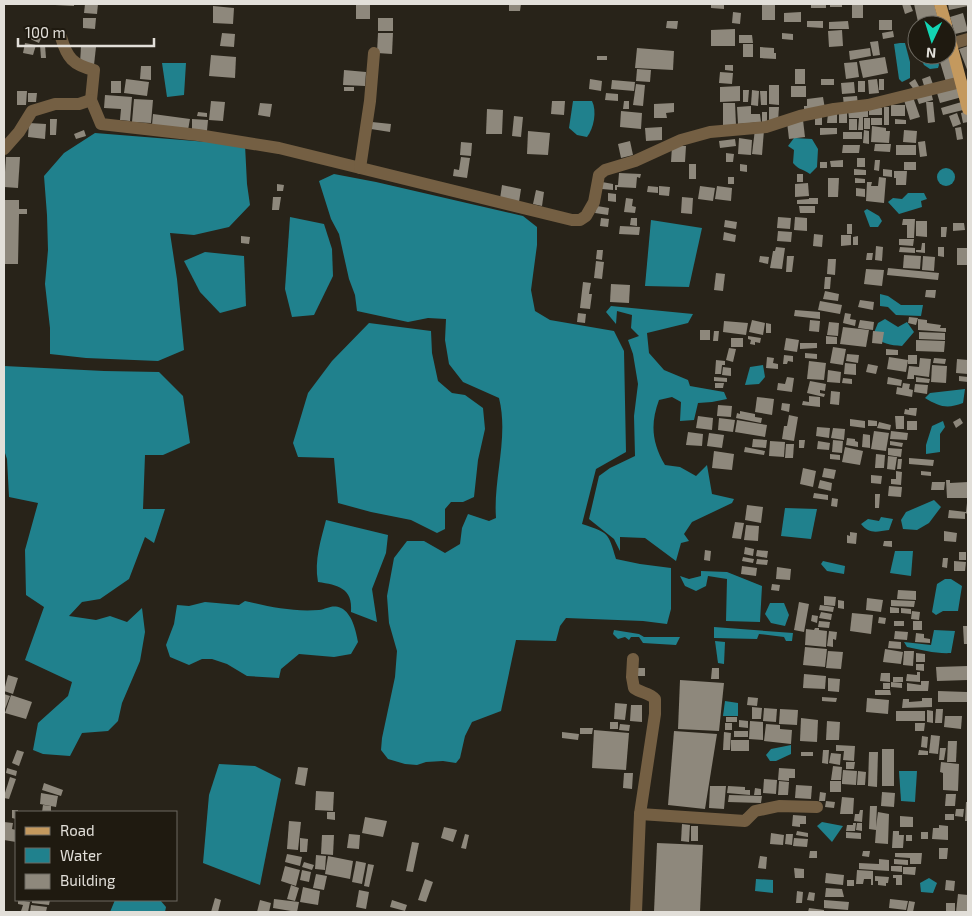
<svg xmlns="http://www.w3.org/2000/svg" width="972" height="916" font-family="'Exo 2',sans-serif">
	<rect width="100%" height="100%" fill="#282319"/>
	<!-- water -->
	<g fill="#20818d">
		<polygon points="900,43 905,43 910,62 910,78 902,82 899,79 894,44"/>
		<polygon points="928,55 936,55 939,65 938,68 930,69 924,65 922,61 928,61"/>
		<polygon points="162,63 186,63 184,95 167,97"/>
		<path d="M573,101H592C597,111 594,128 587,137L577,135L569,128Z"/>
		<polygon points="95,133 245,145 247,184 250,205 229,227 194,235 170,233 177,279 184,350 158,361 86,358 50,354 50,328 45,284 48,250 47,215 44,176 64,153"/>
		<path d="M794,138L812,139L818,149L817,167L810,174C802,168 800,171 793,163L794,150L788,146Z"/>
		<circle cx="946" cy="177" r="9"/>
		<path d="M334,174L376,182L523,216L537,227V245L531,290L535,311L550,320L614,331L624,351L626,452L596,469L582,524C609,533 608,532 616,559L640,564L671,568V609L667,624L643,621L566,618L560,626L556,641L516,640L501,711L472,722L465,736L460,758L456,763L443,761L426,762L417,765L405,764L388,759L381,750L382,738L395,677L397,651L389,623L387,596L394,558L407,541H424L445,553L460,544L462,528L468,514L489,521L496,518C493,479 509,437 499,398L463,382L449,364L445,340L446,319L428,318L408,322L357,311L355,295L349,279L339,234L331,219L319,181Z"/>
		<polygon points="908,193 924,193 927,199 921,201 922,207 899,214 888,202 893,198 902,199"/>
		<polygon points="867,209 879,216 882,221 878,227 870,227 864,211"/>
		<polygon points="290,217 324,224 332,249 333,276 314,315 292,317 285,289"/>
		<polygon points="651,220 702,228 689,287 645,286"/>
		<polygon points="205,252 244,256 246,306 220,313 200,292 184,261"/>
		<polygon points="880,294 888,296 901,305 923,305 921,316 896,315 888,307 880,306"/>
		<path d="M611,306L693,314L688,323L647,333L649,353L664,370L688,380L690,386L724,392L727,399L712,402L698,403L694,420L680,421L681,402L672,397L659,400C650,424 652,443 665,465L680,467L696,476L707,465L712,494L734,499L732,503L692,522L684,534L689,541L681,543L676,561L645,538L620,537V551L614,539L589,519L599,476L610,468L635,456L634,416L638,384L633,354L628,340L639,336L631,328L632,315L617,311L616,324L606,312Z"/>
		<path d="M885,319L898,327L907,322L914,332L902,346C890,345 882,344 873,335L878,323Z"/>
		<polygon points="369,323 431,331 432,353 438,381 452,393 465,395 483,408 485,429 478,460 474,497 463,502 451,502 445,509 445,529 437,533 411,520 371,512 338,503 334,458 298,457 293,443 308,393 332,361"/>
		<polygon points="763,365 765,377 759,384 745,385 750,367"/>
		<polygon points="4,366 104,371 159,372 183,396 190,443 163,455 145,455 143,509 165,509 154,543 145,537 129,579 100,599 82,602 69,616 96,620 110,616 127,622 142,608 145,632 140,661 122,703 118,721 108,731 82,733 70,756 43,754 33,750 38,723 68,696 72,682 25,660 44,607 26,595 25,550 38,503 9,497 7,459 4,450"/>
		<path d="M965,389L963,403C947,409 940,407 925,398L930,393Z"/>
		<polygon points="943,421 945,427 940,434 940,452 926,454 926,445 932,426"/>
		<polygon points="934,500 941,507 929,523 917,530 903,529 901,520 906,512"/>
		<polygon points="785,508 817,509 811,539 781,536"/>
		<path d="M881,517L893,519L889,530C876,532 869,534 861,524L868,519L879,521Z"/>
		<path d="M326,520L388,535L386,553L372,589L377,622L351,612C353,588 338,585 318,582C314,560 321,540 326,520Z"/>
		<polygon points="895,551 913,551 911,576 890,573"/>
		<polygon points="823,561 845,566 844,574 827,571 821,564"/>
		<polygon points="701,571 727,572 762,586 760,622 726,621 727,579 708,576 706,586 696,591 685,586 680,576 689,579 701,576"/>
		<polygon points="945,579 951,579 962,586 958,611 943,611 936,615 932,612 937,584"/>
		<path d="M245,601C270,607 293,612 319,610C327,609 332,604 341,608C352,613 356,631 358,642L351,654L334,657L299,654L281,669L279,678L247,676L227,664L212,659H202L189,665L170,657L166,645L174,624L177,605L189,606L205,602L239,605Z"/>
		<polygon points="770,603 784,603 789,615 785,626 771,623 765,614"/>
		<polygon points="714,627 793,633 792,641 786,641 784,637 759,634 757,639 714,638"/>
		<polygon points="614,630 639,634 644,637 680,637 676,645 643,643 639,637 631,637 629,640 625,637 618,639 613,634"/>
		<path d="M934,630L955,631L951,653C937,654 921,650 907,647L904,642L931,645Z"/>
		<polygon points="715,641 725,642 724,664 718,663"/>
		<polygon points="725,701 738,703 738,716 723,716"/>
		<polygon points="791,745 791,754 776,761 770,761 766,755 771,749"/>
		<polygon points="219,764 255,766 281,779 260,885 203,863 209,795"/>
		<polygon points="899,771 917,771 915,802 901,801"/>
		<polygon points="822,822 843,826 832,842 817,826"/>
		<polygon points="929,878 937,883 933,893 921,892 920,883"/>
		<polygon points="756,879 773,880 773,893 755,891"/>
		<polygon points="115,900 160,900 166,907 165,912 110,912"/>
	</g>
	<!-- building -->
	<g fill="#8e887c">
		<polygon points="55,4 74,4 74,6 55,5"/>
		<polygon points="85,4 98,4 97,14 84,13"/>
		<polygon points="370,4 370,19 356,19 356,5"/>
		<polygon points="509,4 521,4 520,11 509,11"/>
		<polygon points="711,4 724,4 724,9 711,8"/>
		<rect x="762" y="4" width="13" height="16"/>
		<rect x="811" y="4" width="15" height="4"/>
		<rect x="830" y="4" width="12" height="3"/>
		<rect x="852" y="4" width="11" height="14"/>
		<polygon points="902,4 910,4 913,11 905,14"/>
		<polygon points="914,4 934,4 938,18 918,22"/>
		<polygon points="948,4 968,4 968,6 949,10"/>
		<polygon points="213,6 234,8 233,24 213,23"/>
		<polygon points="733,12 741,13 740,24 732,23"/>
		<polygon points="801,12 801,22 784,22 784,13"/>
		<polygon points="963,13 968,31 955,34 950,17"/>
		<polygon points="83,18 96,18 95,29 83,28"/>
		<rect x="378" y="18" width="15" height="13"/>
		<rect x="879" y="20" width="13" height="10"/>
		<polygon points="667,21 678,21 677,29 666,28"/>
		<polygon points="807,21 823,21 823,28 807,27"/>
		<polygon points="848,21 849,29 829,29 829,22"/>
		<polygon points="735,29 735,46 711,46 711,30"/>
		<polygon points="34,30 43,34 39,43 30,39"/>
		<polygon points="842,30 843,46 829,47 828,31"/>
		<polygon points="893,31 894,37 883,39 882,33"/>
		<polygon points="222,33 235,34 234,47 220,46"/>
		<polygon points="378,33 393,33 392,54 377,53"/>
		<polygon points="782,33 793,34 793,40 782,39"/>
		<polygon points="739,35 752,35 753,43 739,43"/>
		<polygon points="878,41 880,55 873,56 870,42"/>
		<polygon points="25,43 36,45 33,55 23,53"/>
		<rect x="743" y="44" width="10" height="13"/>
		<polygon points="40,45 45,45 46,58 41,58"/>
		<polygon points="81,46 96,47 94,65 80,64"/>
		<polygon points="968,46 968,72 959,49"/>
		<polygon points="760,47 774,48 774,53 776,53 776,59 760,58"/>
		<polygon points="637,48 674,51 673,70 635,68"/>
		<polygon points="870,48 871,56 850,60 849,51"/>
		<polygon points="947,48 957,79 946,82 938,55 947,55"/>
		<polygon points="211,55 236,57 235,78 209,76"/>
		<rect x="597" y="56" width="10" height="4"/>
		<polygon points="885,57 888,73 863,78 859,61"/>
		<polygon points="857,62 859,77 846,79 844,63"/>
		<polygon points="725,65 733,65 733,71 725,70"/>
		<polygon points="141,66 151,66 151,80 140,79"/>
		<polygon points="637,69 651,70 650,82 636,81"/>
		<rect x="795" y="69" width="10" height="15"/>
		<polygon points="344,70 366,72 365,86 343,85"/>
		<polygon points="720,72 733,73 732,84 719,83"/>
		<polygon points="930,76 934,87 925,89 922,79"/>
		<polygon points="126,79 149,82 147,96 124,93"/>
		<polygon points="590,79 602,81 601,91 589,89"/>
		<rect x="821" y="79" width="13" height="6"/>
		<polygon points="877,79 879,93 869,94 868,80"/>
		<rect x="879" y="79" width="5" height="11"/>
		<polygon points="915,79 920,88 915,91 909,83"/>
		<polygon points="612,80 635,82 634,91 611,89"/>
		<rect x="111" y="81" width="10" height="12"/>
		<rect x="858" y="81" width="7" height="11"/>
		<polygon points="854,82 855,93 842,94 841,83"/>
		<polygon points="636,84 645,85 643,106 633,105"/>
		<polygon points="769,85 779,85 779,105 769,104"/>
		<polygon points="740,86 740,101 720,102 720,87"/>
		<rect x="791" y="86" width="15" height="11"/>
		<rect x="344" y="87" width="10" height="4"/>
		<polygon points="959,87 962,97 940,103 937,93"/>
		<polygon points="743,90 749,90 748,102 743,102"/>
		<polygon points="752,90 759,91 758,106 751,105"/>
		<polygon points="17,91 27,91 26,105 17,105"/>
		<polygon points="760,91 767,91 767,105 761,105"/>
		<polygon points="931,92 933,100 919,104 916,96"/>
		<polygon points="28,93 37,93 36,102 28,102"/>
		<polygon points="606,93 618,94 618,101 605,100"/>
		<polygon points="105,95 132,97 130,121 120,120 121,109 104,108"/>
		<polygon points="857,96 858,105 844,106 843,97"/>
		<polygon points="823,97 825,109 804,112 804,106 807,106 807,99"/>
		<polygon points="913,97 920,117 910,120 904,100"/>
		<polygon points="134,99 153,100 151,123 132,122"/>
		<polygon points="211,101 225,102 223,121 209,120"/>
		<polygon points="552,101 565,101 564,115 551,114"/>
		<polygon points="624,101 629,101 629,109 623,109"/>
		<polygon points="965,101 967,109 943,115 941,108"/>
		<polygon points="926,102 933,102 935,122 928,123"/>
		<polygon points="260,103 272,104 270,117 258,115"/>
		<polygon points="674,103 674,112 666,113 667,118 654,118 654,104"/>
		<polygon points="723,103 735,103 736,125 723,126"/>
		<rect x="891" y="105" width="14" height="11"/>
		<polygon points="751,106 751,114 760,114 761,122 738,124 737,107"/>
		<polygon points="769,107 779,107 778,121 769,121"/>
		<rect x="884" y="107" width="5" height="18"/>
		<polygon points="868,108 868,117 863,117 863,130 858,130 859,118 849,118 848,110"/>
		<rect x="869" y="108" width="13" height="7"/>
		<polygon points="487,109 503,110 502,134 486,134"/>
		<polygon points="621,111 642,113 641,129 620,127"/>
		<rect x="839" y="111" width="8" height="12"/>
		<polygon points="967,111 968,122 963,123 961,113"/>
		<polygon points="198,112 207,113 207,117 197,116"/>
		<rect x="762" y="112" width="5" height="10"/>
		<polygon points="828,113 837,113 837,123 827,123"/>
		<polygon points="957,113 961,124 953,127 949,116"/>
		<polygon points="153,114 190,119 188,130 152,125"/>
		<rect x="815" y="114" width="7" height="11"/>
		<polygon points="514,116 523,117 521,137 512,136"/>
		<rect x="864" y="118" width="6" height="11"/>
		<rect x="871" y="118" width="11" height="7"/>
		<polygon points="50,119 57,119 56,135 50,135"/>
		<polygon points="192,119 208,120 207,131 192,130"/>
		<rect x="849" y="119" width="8" height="11"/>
		<polygon points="895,119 906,120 906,124 895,124"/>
		<polygon points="803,120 805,137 789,139 787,122"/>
		<polygon points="372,122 391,124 390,132 371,129"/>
		<polygon points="29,123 46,124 45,139 28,137"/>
		<polygon points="872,126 886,128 886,131 890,131 889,143 871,142"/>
		<polygon points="662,127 662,140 646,141 645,128"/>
		<polygon points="961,127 963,139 957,140 955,128"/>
		<polygon points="820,128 837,128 837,134 820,135"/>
		<polygon points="755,129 764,130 762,155 752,154"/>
		<polygon points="84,130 86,136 76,139 74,134"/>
		<polygon points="864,130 869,131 869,144 863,143"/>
		<polygon points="904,130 917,131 916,143 903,142"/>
		<polygon points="528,131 550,133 548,155 527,154"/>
		<rect x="843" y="132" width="19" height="7"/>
		<polygon points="739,138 752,140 751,155 738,154"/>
		<polygon points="735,139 736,146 720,148 719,141"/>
		<polygon points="630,141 633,155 621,158 618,144"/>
		<polygon points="925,141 927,156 920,157 918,142"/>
		<polygon points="461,142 472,143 471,156 460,155"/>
		<polygon points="875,144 891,144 890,152 874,151"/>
		<polygon points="843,145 860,145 859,153 842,153"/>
		<rect x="896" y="145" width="20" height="10"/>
		<polygon points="672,146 686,146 685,162 671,162"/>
		<polygon points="726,153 734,154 733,162 726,162"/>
		<polygon points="6,157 20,157 18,188 4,187"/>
		<polygon points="461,157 470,158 467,178 453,176 454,169 459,170"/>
		<rect x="857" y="158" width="8" height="9"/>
		<polygon points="843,160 843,167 831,167 830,161"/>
		<polygon points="875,160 880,160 879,171 874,170"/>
		<rect x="820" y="162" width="7" height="6"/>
		<rect x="904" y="162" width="12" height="8"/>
		<rect x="689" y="164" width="7" height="15"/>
		<polygon points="740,164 747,165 747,172 740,171"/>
		<polygon points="854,169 866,170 866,175 854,175"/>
		<polygon points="883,169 892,170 892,177 883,176"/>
		<polygon points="894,171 907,171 906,185 896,185 896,178 894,178"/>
		<polygon points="619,173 641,174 640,178 637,177 636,188 617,187 617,190 615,190 615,185 618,185"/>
		<rect x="797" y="174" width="6" height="8"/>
		<rect x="728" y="177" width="6" height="7"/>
		<polygon points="879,177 886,178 884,203 866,201 867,182 872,182 871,186 878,186"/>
		<polygon points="828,178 839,178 838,197 828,197"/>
		<polygon points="855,178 865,179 865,183 855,183"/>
		<polygon points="602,182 613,184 613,190 602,189"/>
		<polygon points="808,183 809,196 795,197 795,184"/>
		<polygon points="277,184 284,185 283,191 277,191"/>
		<polygon points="502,185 521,189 519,202 500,199"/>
		<polygon points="648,186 658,187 658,193 647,192"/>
		<polygon points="659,186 670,187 669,196 659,195"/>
		<polygon points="700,186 715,188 713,201 698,199"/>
		<polygon points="717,186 732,188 731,201 715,199"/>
		<polygon points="856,188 865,189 865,197 856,196"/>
		<polygon points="536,190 544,192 542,206 533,204"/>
		<polygon points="608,193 616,194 616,202 608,201"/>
		<polygon points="273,197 281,197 279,210 272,210"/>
		<polygon points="682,197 693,198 692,214 681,213"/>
		<polygon points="626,198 633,199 632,206 636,207 635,213 624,212"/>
		<polygon points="809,198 818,198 818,204 797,204 797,200 809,199"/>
		<polygon points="5,200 19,200 19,209 27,209 27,214 19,214 18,264 4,264"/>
		<polygon points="597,206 609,208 608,215 595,213"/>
		<polygon points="799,206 815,206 815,213 800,213"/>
		<polygon points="778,217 791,218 790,229 777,228"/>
		<polygon points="795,217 807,218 807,231 794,230"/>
		<polygon points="601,218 609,219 608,227 600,226"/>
		<polygon points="631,218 637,218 637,226 630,225"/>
		<polygon points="903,219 915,219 914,238 907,238 907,225 902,225"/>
		<polygon points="725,220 737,222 736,229 724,227"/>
		<polygon points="916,221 927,221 927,237 916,236"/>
		<polygon points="953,223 964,223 965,230 953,231"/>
		<rect x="847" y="224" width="5" height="10"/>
		<polygon points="620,226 640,227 639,235 619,234"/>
		<polygon points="941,227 947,227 946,237 941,237"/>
		<polygon points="778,231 792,232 791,242 777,241"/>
		<polygon points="724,232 736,235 735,242 723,240"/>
		<polygon points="814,234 823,235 822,247 813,246"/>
		<polygon points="841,235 851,235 851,245 841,246"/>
		<polygon points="241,236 250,237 249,244 241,243"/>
		<polygon points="858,236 858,245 853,245 853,237"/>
		<polygon points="899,239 914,239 913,246 899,245"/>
		<polygon points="922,243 925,243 925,253 916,252 916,250 921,250"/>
		<polygon points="876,246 883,247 882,261 875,260"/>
		<polygon points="776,247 785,248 782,269 770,268 773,251 775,251"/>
		<polygon points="900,247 915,248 915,253 899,252"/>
		<polygon points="938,247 944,247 944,257 938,256"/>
		<rect x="957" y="248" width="11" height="17"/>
		<polygon points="597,250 603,250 602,260 596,259"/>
		<polygon points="867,253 873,253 872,260 866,260"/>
		<polygon points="904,255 921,256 920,269 903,268"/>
		<polygon points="760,256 769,257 768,264 759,262"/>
		<polygon points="787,256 794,256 792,272 786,272"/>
		<polygon points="923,256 935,257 934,271 922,270"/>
		<polygon points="828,259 836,259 835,275 827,274"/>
		<polygon points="596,261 604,262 602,279 594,278"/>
		<polygon points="888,268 939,273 938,280 887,275"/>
		<polygon points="866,269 884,270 882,286 864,284"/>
		<polygon points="716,273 725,274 723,291 714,290"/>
		<polygon points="825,277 831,277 830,289 824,289"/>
		<polygon points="583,282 591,283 589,294 592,294 590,309 580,308"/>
		<polygon points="611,284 630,285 629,303 610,302"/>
		<polygon points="926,290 936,290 935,298 925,297"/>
		<polygon points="825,291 839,294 838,301 823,299"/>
		<polygon points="860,300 874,302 873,310 858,307"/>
		<polygon points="820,301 842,305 840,314 818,310"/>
		<polygon points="795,310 820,312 820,319 794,316"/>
		<polygon points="578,313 586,314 585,323 577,322"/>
		<polygon points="845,313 851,314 850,319 856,320 855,326 843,323"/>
		<polygon points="909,317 918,318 916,325 908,323"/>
		<polygon points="918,319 927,320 927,323 941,325 940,328 946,328 946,332 918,330"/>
		<polygon points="752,320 765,323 763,335 749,332"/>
		<polygon points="810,320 820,321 819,332 809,331"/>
		<polygon points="860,320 874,322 873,330 858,328"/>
		<polygon points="724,321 748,323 746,335 723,332"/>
		<polygon points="829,322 839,323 838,336 827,335"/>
		<polygon points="766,323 771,324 771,333 766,333"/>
		<polygon points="843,327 869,330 866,347 840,344"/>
		<rect x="700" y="330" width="10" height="10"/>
		<polygon points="714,331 719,331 718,341 713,341"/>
		<polygon points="873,331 884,332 882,344 872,343"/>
		<polygon points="919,332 945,333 945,340 919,339"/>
		<polygon points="748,336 761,338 760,343 755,342 755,345 750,344 751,340 748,339"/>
		<polygon points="826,336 837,337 837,344 826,344"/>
		<rect x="731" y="338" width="12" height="9"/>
		<polygon points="786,338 799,340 797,352 784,350"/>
		<polygon points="916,340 945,341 944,352 916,351"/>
		<polygon points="800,343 817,343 817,348 800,349"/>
		<polygon points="833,347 846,349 843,365 830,363"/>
		<polygon points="729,348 736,349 733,362 726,360"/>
		<polygon points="886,349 898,350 898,355 886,355"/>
		<polygon points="805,353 817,354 817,359 805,358"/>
		<polygon points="847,354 859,355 858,363 846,361"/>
		<polygon points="784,355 793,356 793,362 788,361 787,364 783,364"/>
		<rect x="908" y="355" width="9" height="9"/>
		<polygon points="767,357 774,358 773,363 778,364 778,369 766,368"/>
		<polygon points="889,357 908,360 906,372 887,369"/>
		<polygon points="920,358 931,359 929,377 914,375 914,379 907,379 909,366 919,367"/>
		<polygon points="934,358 946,359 945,364 933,363"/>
		<polygon points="957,359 968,360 968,374 956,373"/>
		<polygon points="716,360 725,361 725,365 722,365 721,374 715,374"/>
		<polygon points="809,361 826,363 824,380 807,379"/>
		<polygon points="845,363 856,364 856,375 844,374"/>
		<polygon points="868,364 878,366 876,374 866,372"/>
		<polygon points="932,365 947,366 946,383 931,382"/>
		<polygon points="723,367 731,368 731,376 722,375"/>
		<polygon points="828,370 841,372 840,383 827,382"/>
		<polygon points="959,376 968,377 968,382 959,381"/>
		<polygon points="714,377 727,378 727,382 714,381"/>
		<polygon points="787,377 794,378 792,392 777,390 778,383 785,384"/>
		<polygon points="888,377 902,380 901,386 887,384"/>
		<polygon points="916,377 930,379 929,383 916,382"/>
		<polygon points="843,378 852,379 852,384 842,383"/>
		<polygon points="810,381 826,384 825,391 820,390 820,393 825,394 824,397 807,393"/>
		<polygon points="715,383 724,383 723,388 715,388"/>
		<polygon points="903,383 910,384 909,389 913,390 912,397 896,394 897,387 902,388"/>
		<polygon points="915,384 928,385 927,394 914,392"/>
		<polygon points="831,391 840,392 839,405 830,404"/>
		<polygon points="809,396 820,397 820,407 802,405 803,401 809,402"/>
		<polygon points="757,397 774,399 772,415 755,412"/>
		<polygon points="782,403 790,404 789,412 781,410"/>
		<polygon points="718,405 732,406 731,417 717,416"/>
		<polygon points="909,408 917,408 916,416 904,414 905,409 909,410"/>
		<polygon points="740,411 755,414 755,417 762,418 761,423 736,418 737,413 740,414"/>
		<polygon points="789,415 798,417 794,441 782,439 784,426 787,426"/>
		<polygon points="698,416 713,418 712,430 696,428"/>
		<polygon points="895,416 904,416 904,429 896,429"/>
		<polygon points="719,418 735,420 733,432 718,430"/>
		<polygon points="960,418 963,423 956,428 953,422"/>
		<polygon points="850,419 865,421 865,428 850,426"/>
		<polygon points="737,420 767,425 765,437 735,432"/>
		<polygon points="868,420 877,421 877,426 868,426"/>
		<rect x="907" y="421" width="10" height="9"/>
		<polygon points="879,422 891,425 890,430 877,428"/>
		<polygon points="817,427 830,428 829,438 816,436"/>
		<polygon points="833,428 845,429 844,440 831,438"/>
		<polygon points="874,431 889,433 886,451 871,449"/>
		<polygon points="891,431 908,433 907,440 890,439"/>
		<polygon points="688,432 703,434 702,446 686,445"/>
		<polygon points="709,433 724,435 722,448 707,446"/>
		<polygon points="863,434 870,435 870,448 862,447"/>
		<polygon points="847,438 855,439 855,441 858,442 858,447 846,445"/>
		<polygon points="753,439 767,440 766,448 752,447"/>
		<polygon points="799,440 805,440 804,448 799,448"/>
		<polygon points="833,440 843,441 842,453 832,452"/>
		<polygon points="770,441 785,442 784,457 769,456"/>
		<polygon points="818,441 830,443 829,450 817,449"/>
		<polygon points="890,441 903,443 902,447 890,445"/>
		<polygon points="786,444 794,444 793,458 785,458"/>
		<polygon points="745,447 765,451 764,455 744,452"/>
		<polygon points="845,447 863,451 860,465 842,462"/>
		<polygon points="888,448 902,449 901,457 888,455"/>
		<polygon points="714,451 734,454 732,470 712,468"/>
		<polygon points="830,454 840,455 840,460 830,459"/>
		<polygon points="876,454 885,455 884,468 875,468"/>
		<polygon points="888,456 897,457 895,470 887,469"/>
		<polygon points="909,458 934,460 933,466 909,464"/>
		<polygon points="898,459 902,459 901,469 897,469"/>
		<polygon points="803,468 816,471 813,487 800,484"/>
		<polygon points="824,468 836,470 834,479 822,477"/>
		<polygon points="896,471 902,472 901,485 891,484 891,479 896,479"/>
		<polygon points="921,471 931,472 931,476 921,475"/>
		<polygon points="871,475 882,476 881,484 871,483"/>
		<polygon points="820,480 832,483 831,491 818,488"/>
		<polygon points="946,480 950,480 950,483 968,482 968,498 947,498"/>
		<polygon points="932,482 945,482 944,490 931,490"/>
		<polygon points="889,486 902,487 901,497 888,496"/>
		<polygon points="814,493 828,495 828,500 813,498"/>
		<polygon points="875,494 880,494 879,508 875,508"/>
		<polygon points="832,498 838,499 837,507 831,506"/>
		<polygon points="967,503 968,503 968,514 965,513 965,519 948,518 949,510 966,512"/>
		<polygon points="747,505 763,507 761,523 745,520"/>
		<polygon points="735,522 744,523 741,539 732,538"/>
		<polygon points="746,525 759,526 758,541 744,540"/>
		<polygon points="944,531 957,533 956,542 944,541"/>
		<polygon points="850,532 857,533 856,544 847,543 847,535 850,536"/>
		<polygon points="884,541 892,541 892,547 883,546"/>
		<polygon points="745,547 754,549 753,556 744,554"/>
		<polygon points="705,550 711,551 710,561 704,560"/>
		<polygon points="757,550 768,551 767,558 756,556"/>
		<rect x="959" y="552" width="7" height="8"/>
		<polygon points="743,557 754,559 753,563 742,561"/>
		<polygon points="943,558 948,558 947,568 942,567"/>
		<polygon points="757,559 768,560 767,565 756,564"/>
		<polygon points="954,561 966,562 965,571 954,571"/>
		<polygon points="742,566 757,568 756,576 741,574"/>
		<polygon points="777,567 791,569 790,580 776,579"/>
		<polygon points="772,584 780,585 779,591 771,590"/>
		<polygon points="898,590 916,591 916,600 897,599"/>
		<polygon points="824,596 836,597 835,606 824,605"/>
		<polygon points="867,598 883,600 881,612 866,610"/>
		<polygon points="838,600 844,601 844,609 838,608"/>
		<polygon points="891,600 915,601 914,607 891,606"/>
		<polygon points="799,602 809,604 804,632 794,630"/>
		<polygon points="820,605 834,607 833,612 819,610"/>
		<polygon points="890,607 899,608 899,613 890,613"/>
		<polygon points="901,608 911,609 911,614 901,613"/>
		<polygon points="912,611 920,612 919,620 911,619"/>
		<polygon points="821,612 832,614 831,620 819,618"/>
		<polygon points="852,613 873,615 871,634 850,631"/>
		<polygon points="812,615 818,616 817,623 811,621"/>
		<polygon points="879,617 886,618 885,624 878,623"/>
		<polygon points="819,621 830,622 829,628 818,627"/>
		<rect x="894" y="621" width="10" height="5"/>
		<rect x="913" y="621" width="9" height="9"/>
		<polygon points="963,626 968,626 968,644 964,644"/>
		<polygon points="815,628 819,628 819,630 827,631 826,647 805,645 806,629 814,630"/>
		<polygon points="829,631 837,632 836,640 833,639 833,647 827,646"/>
		<polygon points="895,631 908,632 907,640 894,639"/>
		<polygon points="916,633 924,634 924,638 930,639 930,643 915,642"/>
		<polygon points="889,641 901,642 901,649 888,648"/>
		<polygon points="805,647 827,649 825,667 803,665"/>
		<polygon points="885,649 903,652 901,664 883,662"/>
		<polygon points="828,651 843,652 841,669 826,668"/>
		<polygon points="904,651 914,651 913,666 903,665"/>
		<polygon points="916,653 925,654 925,662 916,662"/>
		<polygon points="916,664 924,664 924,671 916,670"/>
		<polygon points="968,666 968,680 937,681 936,667"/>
		<rect x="638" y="668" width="7" height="8"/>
		<polygon points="712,668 719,668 719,679 711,679"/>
		<polygon points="917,672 920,672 920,682 906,681 907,674 917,675"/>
		<polygon points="881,673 890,673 890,682 880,681"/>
		<polygon points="804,674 826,676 825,689 803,688"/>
		<polygon points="8,675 18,678 13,694 4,691"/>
		<rect x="893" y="677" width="10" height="5"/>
		<polygon points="828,678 840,679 839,692 828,691"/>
		<polygon points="680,680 724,683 719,731 678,729"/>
		<polygon points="921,681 929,681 928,691 907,691 907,683 921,685"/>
		<polygon points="891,682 902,683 902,688 891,687"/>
		<rect x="883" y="683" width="7" height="6"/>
		<polygon points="875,690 890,690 891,695 875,695"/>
		<polygon points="938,691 967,692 967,702 938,702"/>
		<polygon points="4,694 10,696 5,709 4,709"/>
		<polygon points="11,695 32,702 26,719 5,713"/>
		<polygon points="748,697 758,698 757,706 747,705"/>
		<polygon points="822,697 837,698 836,702 822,701"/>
		<polygon points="867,698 889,700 888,714 866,712"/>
		<polygon points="922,698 932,698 932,707 902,708 903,699 909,699 909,702 922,701"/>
		<polygon points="615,703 627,704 625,720 614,719"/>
		<polygon points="631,705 642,705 642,722 630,721"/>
		<polygon points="752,707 762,708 761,719 752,719"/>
		<polygon points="764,708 777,709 776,722 763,721"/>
		<polygon points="780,709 798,710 797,725 779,724"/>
		<polygon points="936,709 943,709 942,723 935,723"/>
		<polygon points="927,710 933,711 933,723 927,722"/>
		<rect x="896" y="711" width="29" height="10"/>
		<polygon points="945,716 962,716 961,729 944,727"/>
		<rect x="726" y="717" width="11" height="5"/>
		<polygon points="801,718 818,720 817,742 800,741"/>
		<polygon points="739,720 748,721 748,728 739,727"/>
		<polygon points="750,721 763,722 763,740 749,739"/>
		<polygon points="827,721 840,722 839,740 826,740"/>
		<rect x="610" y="722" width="8" height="7"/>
		<rect x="725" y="723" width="7" height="7"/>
		<polygon points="915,723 925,723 924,731 915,731"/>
		<polygon points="620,724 630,725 629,731 619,730"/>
		<polygon points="766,724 780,725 780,729 792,730 791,744 764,741"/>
		<polygon points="580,728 593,728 592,734 580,734"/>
		<polygon points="594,730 629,733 626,770 592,768"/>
		<polygon points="674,731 717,734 705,809 668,805"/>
		<rect x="734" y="731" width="14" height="6"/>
		<polygon points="562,732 579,734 578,740 562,738"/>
		<polygon points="724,732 731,733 730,750 723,750"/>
		<polygon points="931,735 940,736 938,754 929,753"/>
		<polygon points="922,736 928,737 927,748 921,747"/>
		<rect x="731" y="740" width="18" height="11"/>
		<polygon points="948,741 957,741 956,762 947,762"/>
		<polygon points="836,745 855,746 854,761 843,760 844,751 836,751"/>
		<polygon points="940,748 946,748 944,760 939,760"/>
		<rect x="882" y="749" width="12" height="37"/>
		<polygon points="17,750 24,752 19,766 12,763"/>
		<polygon points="823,750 829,750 828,764 822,763"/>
		<polygon points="919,750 928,751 928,755 918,755"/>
		<rect x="801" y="752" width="12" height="4"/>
		<polygon points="869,752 878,752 877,787 868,786"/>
		<polygon points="831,753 841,754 840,765 829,763"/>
		<polygon points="846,762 855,762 854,769 846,769"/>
		<polygon points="941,762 959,764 958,791 943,790 943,773 940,772"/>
		<polygon points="833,766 842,767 841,780 831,780"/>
		<polygon points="298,767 308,768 305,786 295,784"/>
		<polygon points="7,768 17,771 16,776 6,773"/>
		<polygon points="779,768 795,769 795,778 789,778 789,781 778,780"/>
		<polygon points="843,770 857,771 856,785 842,784 842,781 846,781 842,781"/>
		<polygon points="858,771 866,772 865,785 857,785"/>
		<polygon points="624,773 633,773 632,789 623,788"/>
		<polygon points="10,777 16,779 9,799 4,798 4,796"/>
		<polygon points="764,779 777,780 776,794 763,793"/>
		<polygon points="779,781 789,782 788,795 778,795"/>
		<rect x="830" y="781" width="11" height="11"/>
		<polygon points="44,783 63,790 61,796 42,790"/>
		<polygon points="796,785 812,786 811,799 795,798"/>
		<polygon points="710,786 726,786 724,809 709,808"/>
		<polygon points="728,786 745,787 745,790 750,790 750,795 727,793"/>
		<polygon points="755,788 761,789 761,795 754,795"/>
		<polygon points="316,791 334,792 333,811 315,810"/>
		<polygon points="820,792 826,793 825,801 819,801"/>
		<polygon points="882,792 895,793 894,807 881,806"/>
		<polygon points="41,793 58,796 56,807 40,804"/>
		<polygon points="946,794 956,794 955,806 945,806"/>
		<polygon points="729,795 762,796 761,803 728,802"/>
		<polygon points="842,797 854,798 853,814 840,814"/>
		<polygon points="826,801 835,802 834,808 825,807"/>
		<polygon points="966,802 968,802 968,821 965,821"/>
		<polygon points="43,805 51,806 51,812 42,812"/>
		<polygon points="870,806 877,806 876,827 878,812 889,814 888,844 875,843 876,830 869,829"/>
		<polygon points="956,809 964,809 963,817 955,816"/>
		<polygon points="12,810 18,810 18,812 16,812 16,819 12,818"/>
		<polygon points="860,810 863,810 862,822 854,821 855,814 859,814"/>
		<polygon points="327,812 335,812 335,820 327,819"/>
		<rect x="945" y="814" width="9" height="6"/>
		<polygon points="793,815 806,816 806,824 800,824 800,827 792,826"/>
		<polygon points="900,816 913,817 913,827 900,827"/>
		<polygon points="365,817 387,821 383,837 362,833"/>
		<polygon points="289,821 301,822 298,850 287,849"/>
		<polygon points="4,822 13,823 12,829 16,830 16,842 4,840"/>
		<polygon points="853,823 856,823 855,831 846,831 847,825 853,825"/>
		<polygon points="857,823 862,823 862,831 856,830"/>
		<polygon points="682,824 690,825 689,842 681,841"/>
		<polygon points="939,825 948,826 948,840 932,839 933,828 939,828"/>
		<rect x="691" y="826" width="7" height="15"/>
		<polygon points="444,827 457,830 453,842 441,838"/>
		<polygon points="797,831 808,833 808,837 796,835"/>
		<polygon points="893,831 899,831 899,835 904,835 903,848 892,848"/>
		<polygon points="846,832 861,833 861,839 846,838"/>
		<rect x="921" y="832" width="7" height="7"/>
		<polygon points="771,833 784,835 783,845 770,844"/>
		<polygon points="349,834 360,835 359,849 347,848"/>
		<polygon points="465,834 469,835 466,849 461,848"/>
		<polygon points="786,834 793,834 792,845 785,844"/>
		<polygon points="322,835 334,835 333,855 321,854"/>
		<rect x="906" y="835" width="6" height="6"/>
		<polygon points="300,838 308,839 307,852 300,852"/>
		<polygon points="794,838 808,839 807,847 793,846"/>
		<polygon points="412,842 419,843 413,872 406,871"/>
		<polygon points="657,843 703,845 700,912 654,912"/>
		<polygon points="939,848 948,848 947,859 939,859"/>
		<polygon points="810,851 817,851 817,858 809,858"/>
		<polygon points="863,851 870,851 869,857 862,856"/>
		<polygon points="895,853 922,853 921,864 910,864 910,858 895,857"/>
		<polygon points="287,854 302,857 300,866 285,862"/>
		<polygon points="316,855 326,856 325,870 315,869"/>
		<polygon points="328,856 353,861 350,879 325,874"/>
		<polygon points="760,856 767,857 766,869 758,868"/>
		<polygon points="879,859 889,860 889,871 859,869 859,863 879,864"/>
		<polygon points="894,859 908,860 908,865 894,864"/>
		<polygon points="356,861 366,863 362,884 352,882"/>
		<polygon points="304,862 314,865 312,870 302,867"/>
		<polygon points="368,864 374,865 369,887 364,886"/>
		<polygon points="285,866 300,870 296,886 281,881"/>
		<polygon points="891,866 902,866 902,872 891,871"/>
		<polygon points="903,867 916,867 915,875 903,874"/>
		<polygon points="794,868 804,869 804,878 795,878"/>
		<polygon points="302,870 311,872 309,882 300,880"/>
		<polygon points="857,870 873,871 873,885 871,885 871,879 864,879 863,884 856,884"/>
		<polygon points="826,873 844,875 843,885 825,883"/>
		<polygon points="316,874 327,876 324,890 313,888"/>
		<polygon points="893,875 902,875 902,885 896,885 896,878 893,878"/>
		<polygon points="875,876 889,877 888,883 886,883 886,886 878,885 878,881 875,881"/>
		<polygon points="425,879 433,882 426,902 418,900"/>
		<rect x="847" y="880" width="7" height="6"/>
		<polygon points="946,880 955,881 954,891 945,890"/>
		<polygon points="291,885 299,888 295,901 287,899"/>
		<polygon points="303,887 320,891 318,905 300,902"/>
		<polygon points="826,888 842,889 844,897 825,897"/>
		<polygon points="359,890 369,892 366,909 356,907"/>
		<polygon points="797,891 803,892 802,903 796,903"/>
		<polygon points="809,892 815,893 814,901 807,900"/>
		<polygon points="958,894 968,895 968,912 956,912"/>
		<polygon points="215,898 221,900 218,912 211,912"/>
		<polygon points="274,899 299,902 297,912 273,908"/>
		<polygon points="890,899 908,901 906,910 889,908"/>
		<polygon points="18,900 30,902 28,912 21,911 23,905 18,904"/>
		<polygon points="32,900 50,900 49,905 32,903"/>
		<polygon points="260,900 271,903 269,912 257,912"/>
		<polygon points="392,900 407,905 405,911 390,907"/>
		<polygon points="824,900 849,902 848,910 824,908"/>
		<polygon points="909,901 915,902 913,912 907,911"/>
		<rect x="946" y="903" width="9" height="9"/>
		<polygon points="31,905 47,907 46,912 30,912"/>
		<polygon points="809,908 824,910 824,912 808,912"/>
	</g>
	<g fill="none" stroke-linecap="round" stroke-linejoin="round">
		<!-- minor -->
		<g stroke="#745f43" stroke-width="12">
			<path d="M61,37C67,58 73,65 94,70L91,100L101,124L198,135L279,148L572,220H580L586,216L594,202L599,175L605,170L635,161L681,140L710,132L766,127L800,116L834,109L868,105L961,82"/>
			<polyline points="951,44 968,39"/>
			<polyline points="4,149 19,132 32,111 55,104 79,104 91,100"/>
			<polyline points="360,168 370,101 374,53"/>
			<path d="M633,659L632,677L634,688C641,693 650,693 655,699V714L640,814L636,912"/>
			<polyline points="640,814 745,821 755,811 779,806 817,807"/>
		</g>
		<!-- major -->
		<g stroke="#c4995e" stroke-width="12">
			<polyline points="940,4 946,25"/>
			<polyline points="947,29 968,109"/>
		</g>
	</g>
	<!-- border -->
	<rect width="972" height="916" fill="none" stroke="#e2dfd9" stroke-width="10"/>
	<!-- legend -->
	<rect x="15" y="811" width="162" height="90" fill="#1f1a10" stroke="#6d6960"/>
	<rect x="25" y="827" width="25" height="8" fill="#c4995e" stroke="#6d6960"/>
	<text x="60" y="836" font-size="15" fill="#e2dfd9">Road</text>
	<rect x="25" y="848" width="25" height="15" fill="#20818d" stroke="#6d6960"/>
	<text x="60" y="861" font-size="15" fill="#e2dfd9">Water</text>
	<rect x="25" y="874" width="25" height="15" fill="#8e887c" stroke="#6d6960"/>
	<text x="60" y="886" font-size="15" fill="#e2dfd9">Building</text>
	<!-- north arrow -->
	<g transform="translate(932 40) rotate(184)"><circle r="24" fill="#1f1a10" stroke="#6d6960"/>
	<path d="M0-4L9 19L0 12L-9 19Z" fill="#13d5b4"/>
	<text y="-8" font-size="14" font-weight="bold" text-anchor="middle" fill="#e2dfd9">N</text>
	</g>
	<!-- scale -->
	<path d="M18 38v8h136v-8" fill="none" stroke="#e2dfd9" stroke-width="2.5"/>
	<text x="25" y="38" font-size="15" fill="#e2dfd9" stroke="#1f1a10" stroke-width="4" paint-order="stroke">100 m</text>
</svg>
